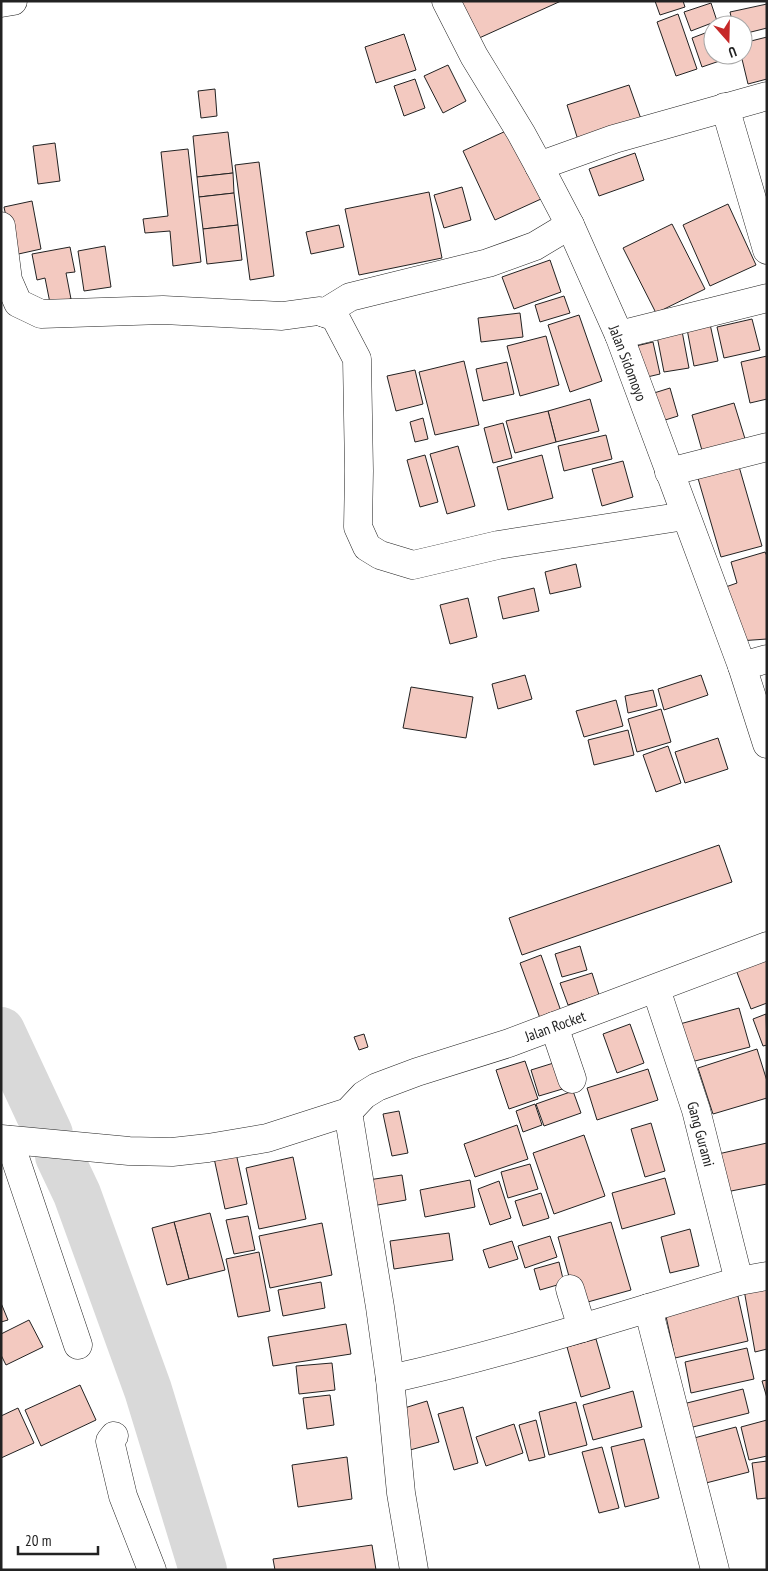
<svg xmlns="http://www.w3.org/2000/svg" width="768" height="1571" font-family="'PT Sans Narrow',sans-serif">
	<rect width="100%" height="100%" fill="#fff"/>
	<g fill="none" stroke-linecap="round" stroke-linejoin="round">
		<!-- river -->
		<g stroke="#d9d9d9" stroke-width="48">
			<polyline points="1,1031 49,1134"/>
			<polyline points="59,1156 77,1194 148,1390 203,1570"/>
		</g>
	</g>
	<!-- building -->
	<g fill="#f3c9c0" stroke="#222">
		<polygon points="460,1 561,1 477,39"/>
		<polygon points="655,1 683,1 685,7 660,15"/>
		<polygon points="711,3 717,21 691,31 684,12"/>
		<polygon points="767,4 767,28 743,34 743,25 733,25 730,12"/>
		<polygon points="678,14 697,69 676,76 657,22"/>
		<polygon points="713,30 713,55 737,55 702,67 692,38"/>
		<polygon points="404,34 416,70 376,83 365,47"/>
		<polygon points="767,37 767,79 748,84 741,55 743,55 743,43"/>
		<polygon points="448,65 466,101 443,113 424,76"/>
		<polygon points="415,79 425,108 404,116 394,86"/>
		<polygon points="629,85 641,119 578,140 567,105"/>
		<polygon points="215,89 217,116 201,118 198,91"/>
		<polygon points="508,130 541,199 495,220 463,151"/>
		<polygon points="228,132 233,173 197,177 193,136"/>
		<polygon points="55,143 60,181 38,184 33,146"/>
		<polygon points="188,149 201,262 173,266 170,231 145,233 143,219 168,216 161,152"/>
		<polygon points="635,153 644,180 599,196 589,169"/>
		<polygon points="259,162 274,276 250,280 235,165"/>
		<polygon points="233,173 234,193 199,197 197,177"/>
		<polygon points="462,187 471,220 444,228 434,195"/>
		<polygon points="429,192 442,258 359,275 345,209"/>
		<polygon points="234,193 238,225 203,229 199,197"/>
		<polygon points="32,201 41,249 14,255 4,207"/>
		<polygon points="728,204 756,265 710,286 683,225"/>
		<polygon points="672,224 705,289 656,313 623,248"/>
		<polygon points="238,225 242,260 207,264 203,229"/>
		<polygon points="339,225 344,247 311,254 306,232"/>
		<polygon points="105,246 111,287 84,291 78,251"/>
		<polygon points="70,247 75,272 66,273 71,299 50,303 45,278 37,280 32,254"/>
		<polygon points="550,260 561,292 514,309 502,277"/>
		<polygon points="564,296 570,313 540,322 535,305"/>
		<polygon points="520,313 523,337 481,342 478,318"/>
		<polygon points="579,315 602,381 570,392 548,325"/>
		<polygon points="752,319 760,350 724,358 717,327"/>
		<polygon points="710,324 718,361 694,366 687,329"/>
		<polygon points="682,331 689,368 664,372 657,336"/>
		<polygon points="546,336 559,385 520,396 507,346"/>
		<polygon points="653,342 660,374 643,378 636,346"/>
		<polygon points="767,356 767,399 750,403 741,362"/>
		<polygon points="464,361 479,425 435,435 419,372"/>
		<polygon points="507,362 514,394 483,401 476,369"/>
		<polygon points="415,370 423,404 396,411 387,376"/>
		<polygon points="670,388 678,416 662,421 654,393"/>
		<polygon points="590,399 599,431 556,442 548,411"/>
		<polygon points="734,403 746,442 703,454 692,415"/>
		<polygon points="548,411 556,442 515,453 506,421"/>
		<polygon points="423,418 428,439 415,442 410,422"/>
		<polygon points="503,423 512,458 493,463 484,428"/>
		<polygon points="606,435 612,459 564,471 558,446"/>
		<polygon points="458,446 475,506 447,514 430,454"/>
		<polygon points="425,455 438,502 420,507 407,460"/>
		<polygon points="542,455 553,498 508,510 497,467"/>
		<polygon points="623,461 633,497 602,506 592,469"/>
		<polygon points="738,463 762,546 721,557 697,475"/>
		<polygon points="765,552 767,556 767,639 739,641 720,589 737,583 731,562"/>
		<polygon points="576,564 581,587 550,594 545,572"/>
		<polygon points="534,588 539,611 503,619 498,597"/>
		<polygon points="468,598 477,637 450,644 440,605"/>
		<polygon points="525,675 532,699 498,709 492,684"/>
		<polygon points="701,675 708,695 664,710 658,689"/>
		<polygon points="411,687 473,697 466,738 403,728"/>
		<polygon points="653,690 657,706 628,713 625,696"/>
		<polygon points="616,700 623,726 584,737 576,711"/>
		<polygon points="661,709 671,742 637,752 628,719"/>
		<polygon points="628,730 634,755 594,765 588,740"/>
		<polygon points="718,738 728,769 685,783 675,752"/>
		<polygon points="668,746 681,783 656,792 643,755"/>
		<polygon points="719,845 732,882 522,955 509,918"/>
		<polygon points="580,946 587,970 562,977 555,954"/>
		<polygon points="767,949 767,1003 751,1009 733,962"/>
		<polygon points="541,955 562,1014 541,1021 520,963"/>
		<polygon points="592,973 599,995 568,1005 560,983"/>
		<polygon points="739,1008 750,1047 687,1063 676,1025"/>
		<polygon points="766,1014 767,1045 763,1046 753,1019"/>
		<polygon points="630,1024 644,1063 617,1073 603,1034"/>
		<polygon points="364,1034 368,1047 359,1050 354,1037"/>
		<polygon points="757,1049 767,1081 767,1098 713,1114 698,1068"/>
		<polygon points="525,1061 538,1099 509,1109 496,1070"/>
		<polygon points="560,1061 569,1087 539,1096 531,1070"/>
		<polygon points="648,1069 658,1100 597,1120 587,1088"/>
		<polygon points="573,1091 581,1113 544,1126 536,1104"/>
		<polygon points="535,1104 542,1125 523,1132 516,1111"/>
		<polygon points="399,1111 408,1153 392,1156 383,1114"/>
		<polygon points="651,1123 665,1171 645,1177 631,1129"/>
		<polygon points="517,1125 528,1159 475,1177 464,1144"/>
		<polygon points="584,1135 605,1196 554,1214 533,1153"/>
		<polygon points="767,1143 767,1184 726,1192 718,1154"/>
		<polygon points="236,1153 247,1204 225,1209 214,1158"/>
		<polygon points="293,1157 306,1219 259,1229 246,1168"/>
		<polygon points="530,1164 538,1189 508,1198 501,1172"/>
		<polygon points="402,1175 406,1200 372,1206 368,1180"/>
		<polygon points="665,1178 675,1214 622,1229 612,1193"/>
		<polygon points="470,1180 475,1207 425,1217 420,1190"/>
		<polygon points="499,1181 511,1218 490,1225 478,1189"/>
		<polygon points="541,1193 549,1218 523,1226 515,1201"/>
		<polygon points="210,1213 225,1270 189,1279 174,1222"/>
		<polygon points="248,1216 255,1250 234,1254 226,1220"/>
		<polygon points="174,1222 189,1279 167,1285 152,1228"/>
		<polygon points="611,1222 631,1290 577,1305 558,1237"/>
		<polygon points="322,1223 332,1275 270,1288 259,1236"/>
		<polygon points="690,1229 699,1266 670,1273 661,1237"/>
		<polygon points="449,1233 453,1260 394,1269 390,1241"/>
		<polygon points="550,1236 557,1257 525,1268 518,1246"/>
		<polygon points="512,1241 518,1259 489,1268 483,1250"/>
		<polygon points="259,1252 270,1311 238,1317 226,1259"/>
		<polygon points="559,1262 564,1283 540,1290 534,1269"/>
		<polygon points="767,1280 767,1349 755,1352 743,1284"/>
		<polygon points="321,1282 325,1308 283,1316 278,1290"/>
		<polygon points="737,1292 748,1341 675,1358 664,1307"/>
		<polygon points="1,1303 8,1320 1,1322"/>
		<polygon points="29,1320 43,1347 6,1365 1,1355 1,1334"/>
		<polygon points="346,1324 351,1354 273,1366 268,1337"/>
		<polygon points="596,1339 610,1388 581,1397 567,1347"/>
		<polygon points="747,1348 754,1379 691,1393 685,1362"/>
		<polygon points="332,1363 335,1390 299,1394 296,1366"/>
		<polygon points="767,1380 767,1398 762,1381"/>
		<polygon points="80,1385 96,1420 41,1446 25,1410"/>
		<polygon points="743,1389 749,1413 685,1429 679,1405"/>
		<polygon points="633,1391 642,1427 593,1440 583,1405"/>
		<polygon points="330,1395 334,1425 307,1429 303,1398"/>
		<polygon points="427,1401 439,1442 410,1450 398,1410"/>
		<polygon points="576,1402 587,1445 549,1455 539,1412"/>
		<polygon points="463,1407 478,1463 454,1470 438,1414"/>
		<polygon points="18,1408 34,1443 1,1458 1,1416"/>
		<polygon points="536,1420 545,1457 529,1461 519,1425"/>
		<polygon points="767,1420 767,1456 749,1460 741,1427"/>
		<polygon points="514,1424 523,1453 486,1466 476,1437"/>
		<polygon points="736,1427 749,1472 706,1483 694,1438"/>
		<polygon points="644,1439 659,1498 625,1507 611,1447"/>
		<polygon points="602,1447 619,1508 599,1513 582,1452"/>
		<polygon points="347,1457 352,1499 298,1507 292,1465"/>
		<polygon points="767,1461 767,1498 757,1499 752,1463"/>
		<polygon points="372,1545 376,1570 275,1570 273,1559"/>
	</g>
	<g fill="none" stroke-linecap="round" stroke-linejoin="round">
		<!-- minor casing -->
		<g stroke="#222" stroke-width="29">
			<g id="minor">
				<polyline points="1,3 13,1"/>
				<polyline points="725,107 767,250"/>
				<polyline points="539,166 614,139 767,96"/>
				<polyline points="1,226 8,280 18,303 41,314 163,310 282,316 319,311 335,317 357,359 359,471 358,527 367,547 380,555 413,565 498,545 685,516"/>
				<polyline points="324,313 350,297 488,263 535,246 570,225"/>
				<polyline points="619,335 767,298"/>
				<polyline points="669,472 767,447"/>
				<polyline points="742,666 767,659"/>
				<polyline points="656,989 696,1110 739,1281"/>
				<polyline points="554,1026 572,1079"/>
				<polyline points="348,1112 380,1307 390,1379 401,1493 414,1570"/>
				<polyline points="1,1139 129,1151 172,1152 208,1148 267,1138 348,1112 364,1095 377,1087 417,1072 509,1043 767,946"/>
				<polyline points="9,1140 78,1345"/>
				<polyline points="570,1289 582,1328"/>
				<polyline points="648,1308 715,1570"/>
				<path d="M390,1379C508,1353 623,1315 739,1281L767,1276"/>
				<polyline points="114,1436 110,1441 123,1496 152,1570"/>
			</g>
		</g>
		<!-- major casing -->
		<g stroke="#222" stroke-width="29">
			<polyline id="major" points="446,1 474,56 521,133 539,166 570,225 619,335 742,666 767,744"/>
		</g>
		<!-- minor -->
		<use href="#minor" stroke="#fff" stroke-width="28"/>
		<!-- major -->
		<use href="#major" stroke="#fff" stroke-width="28"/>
	</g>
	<g text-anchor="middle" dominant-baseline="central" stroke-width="4" stroke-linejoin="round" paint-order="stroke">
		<!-- street labels -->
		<g font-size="15" fill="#222" stroke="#fff">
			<text transform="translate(628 363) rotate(69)">Jalan Sidomoyo</text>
			<text transform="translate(555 1026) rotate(-20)">Jalan Rocket</text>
			<text transform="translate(701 1134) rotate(75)">Gang Gurami</text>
		</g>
	</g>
	<!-- border -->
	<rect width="768" height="1571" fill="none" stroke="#222222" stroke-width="5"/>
	<!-- north arrow -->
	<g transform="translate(728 40) rotate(160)"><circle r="24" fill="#ffffff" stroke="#a7a7a7"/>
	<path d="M0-4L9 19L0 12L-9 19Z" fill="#c62828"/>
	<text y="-8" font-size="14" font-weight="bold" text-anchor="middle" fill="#222222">U</text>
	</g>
	<!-- scale -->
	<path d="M18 1546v8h80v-8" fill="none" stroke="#222222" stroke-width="2.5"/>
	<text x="25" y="1546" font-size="15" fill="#222222" stroke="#ffffff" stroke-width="4" paint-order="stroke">20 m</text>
</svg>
